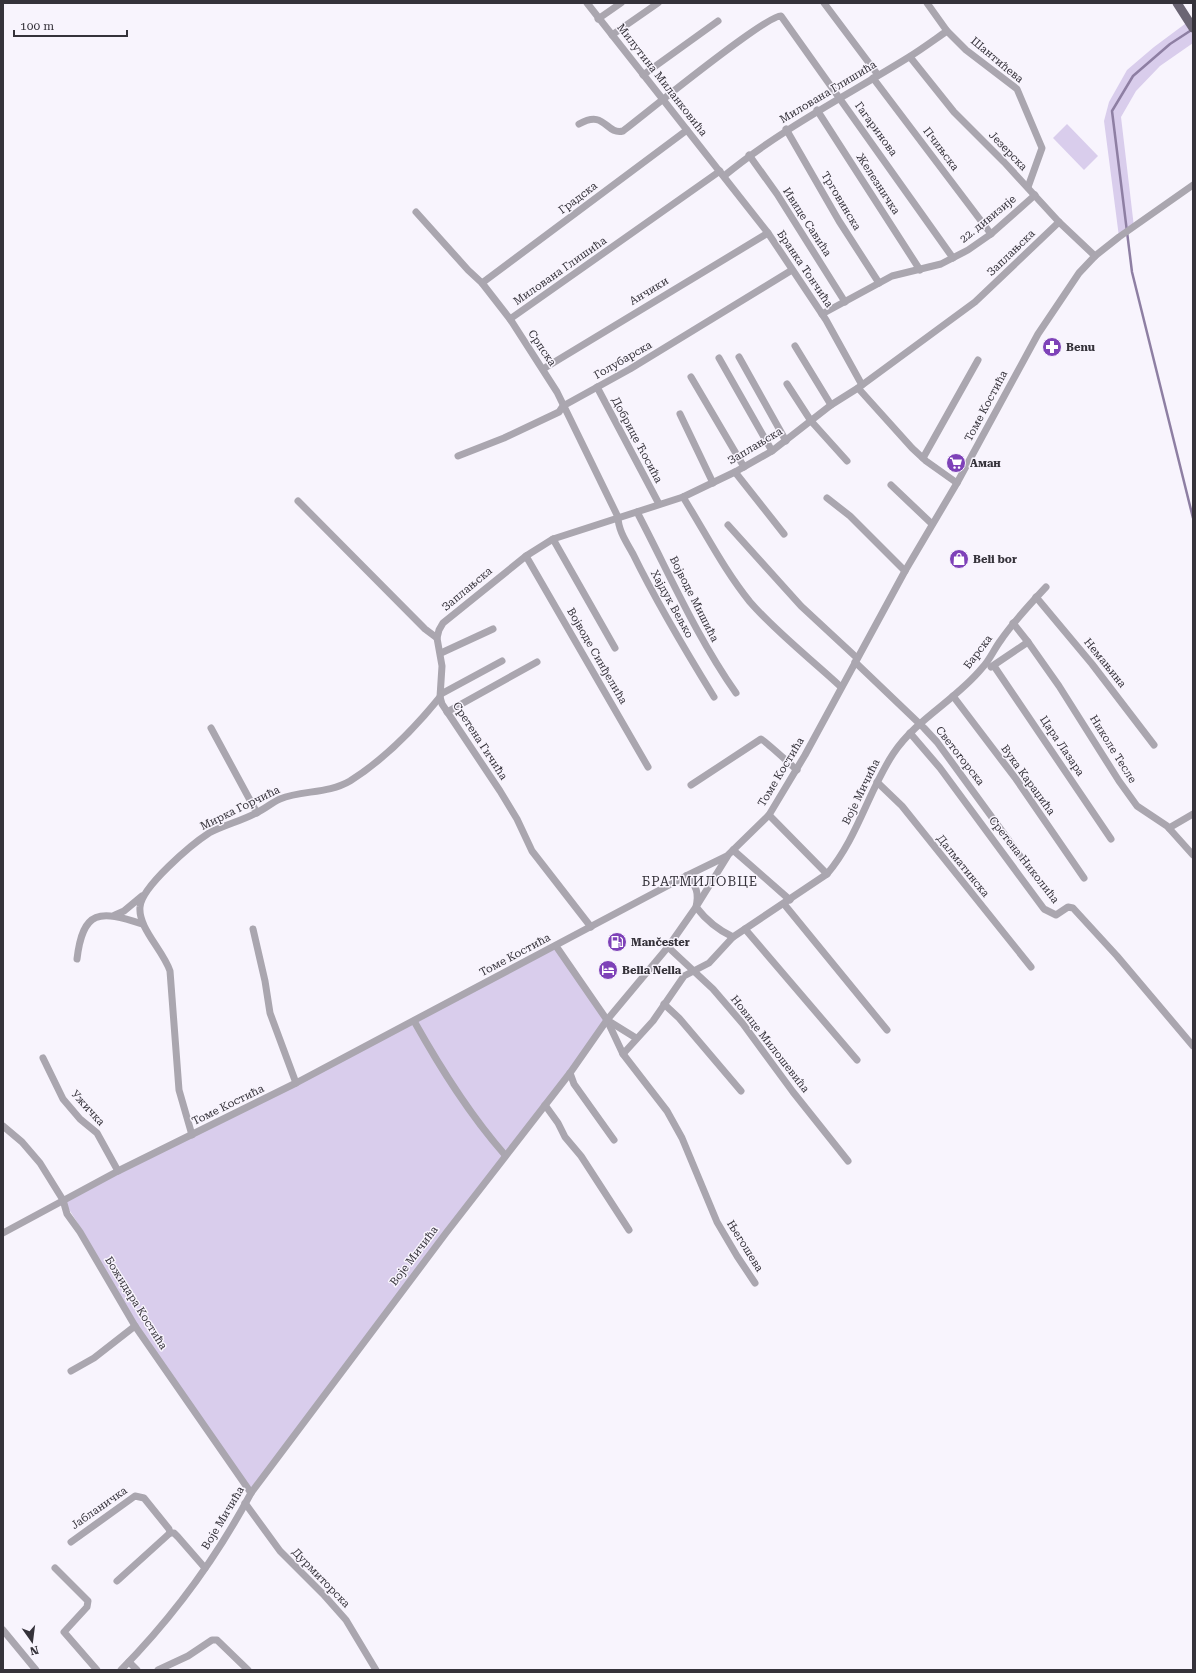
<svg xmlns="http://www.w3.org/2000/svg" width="1196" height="1673" font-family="'Roboto Serif',serif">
	<rect width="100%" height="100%" fill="#f8f4fd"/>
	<!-- green -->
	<g fill="#d9cdec">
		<polygon points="1193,18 1193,43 1160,66 1136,91 1121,117 1134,227 1119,237 1104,121 1109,102 1127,70 1154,47"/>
		<polygon points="1067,124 1098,156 1084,170 1053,138"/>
		<polygon points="556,946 607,1020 251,1493 135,1327 77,1222 63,1200"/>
	</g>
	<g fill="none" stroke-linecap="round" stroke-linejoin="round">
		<!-- stream -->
		<polyline stroke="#8e7fa3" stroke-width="2.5" points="1193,29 1170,44 1133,76 1112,111 1132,272 1193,518"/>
		<!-- minor -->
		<g stroke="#aaa6af" stroke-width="7">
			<polyline points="587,3 768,233 826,320 862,385"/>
			<polyline points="824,3 878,75"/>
			<polyline points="927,3 947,31 966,50 1017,89 1042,148 1028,187"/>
			<polyline points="598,19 621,3"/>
			<polyline points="612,35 658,3"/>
			<polyline points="910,57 954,112 1004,162 1059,222 1095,256"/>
			<polyline points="643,75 718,21"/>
			<polyline points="873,78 991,234"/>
			<polyline points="817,110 920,270"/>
			<path d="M579,124C606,109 605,135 623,131C644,115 766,15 781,16L953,258"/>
			<polyline points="786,129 839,221 879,283"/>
			<polyline points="749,155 777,194 845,302"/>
			<path d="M724,176C781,129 846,96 909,57C922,49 934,40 947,31"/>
			<path d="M416,212L468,270L482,283L510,319L557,392L618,517C618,530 627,543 633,554C657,603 685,650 714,697"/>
			<polyline points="482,283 687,130"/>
			<polyline points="822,314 892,276 941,264 968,250 991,234 1035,195"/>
			<polyline points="510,319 720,171"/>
			<polyline points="795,346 831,405"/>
			<polyline points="739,357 786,441"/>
			<polyline points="719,358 772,451"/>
			<polyline points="543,369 768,233"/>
			<polyline points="691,377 744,467"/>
			<polyline points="787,384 811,421 847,461"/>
			<polyline points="597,387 659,504"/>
			<polyline points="858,388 912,448 926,461 957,483"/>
			<polyline points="680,414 713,483"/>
			<polyline points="458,456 504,438 559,412 563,406 630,369 792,270"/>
			<polyline points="923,458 978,360"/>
			<polyline points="735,472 784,534"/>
			<polyline points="891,485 932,524"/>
			<path d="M683,497C705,532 724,570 750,602C777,633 811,659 841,687"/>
			<polyline points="827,498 850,516 905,571"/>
			<polyline points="298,501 425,629 437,638 442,666 440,697 442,704 500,791 517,819 532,851 591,927"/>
			<path d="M637,512C669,573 696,636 736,693"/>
			<polyline points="728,525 801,606 857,658"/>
			<polyline points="553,539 615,648"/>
			<polyline points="526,556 648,767"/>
			<polyline points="1036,597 1092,664 1154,745"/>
			<polyline points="437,638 439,630 443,623 526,556 553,539 683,497 735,472 772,451 831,405 858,388 975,302 1059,222"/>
			<polyline points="1028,642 1059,686 1119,781 1137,806 1167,826 1193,855"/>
			<polyline points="441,653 493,629"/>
			<polyline points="855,662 924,728 937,742 1034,875"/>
			<polyline points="994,666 1111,839"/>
			<polyline points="991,667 1028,642 1013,623"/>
			<polyline points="441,694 502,661"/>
			<polyline points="953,696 1016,779 1084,878"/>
			<polyline points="447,712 537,662"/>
			<polyline points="211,728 257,813"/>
			<polyline points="910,733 940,768 1044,909 1056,915 1068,907 1073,908 1117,956 1193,1046"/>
			<polyline points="877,782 902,806 1031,967"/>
			<path d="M691,785L761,739C764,740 791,765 797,770"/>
			<polyline points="1169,828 1193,814"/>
			<polyline points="733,850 790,900"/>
			<path d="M827,874C857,839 868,792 893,754C916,719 956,700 982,668C990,660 994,649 1001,640C1014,621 1030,604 1046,587"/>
			<path d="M686,876C697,886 699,893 696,907C706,920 718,930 733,937"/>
			<polyline points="784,904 887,1030"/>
			<polyline points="115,915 124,911 142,896"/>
			<polyline points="253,929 265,981 270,1013 296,1083"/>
			<polyline points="745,929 857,1060"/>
			<polyline points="556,946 607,1020 623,1054 667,1111 682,1138 717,1222 737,1256 755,1283"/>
			<polyline points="668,947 713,989 743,1024 793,1092 848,1161"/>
			<path d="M77,959C83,909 100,910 142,924"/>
			<polyline points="664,1004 679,1018 741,1091"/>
			<polyline points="607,1020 636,1038"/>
			<path d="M414,1021C441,1069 469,1114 505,1155"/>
			<polyline points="623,1054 653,1021 684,976 709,963 733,937 827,874 769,815"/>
			<polyline points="43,1058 63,1099 80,1119 97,1133 118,1171"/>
			<polyline points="570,1073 574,1084 614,1140"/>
			<polyline points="545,1105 558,1123 565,1137 581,1156 629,1230"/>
			<polyline points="3,1126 22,1142 40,1163 63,1200 67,1214 80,1232 135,1326 251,1493"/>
			<path d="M192,1135L179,1090L170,971C163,950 138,928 140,907C141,887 192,844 209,833C224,825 241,821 256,813C265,809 271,803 280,799C302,790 328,794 350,781C385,759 414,729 440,697"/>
			<polyline points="3,1233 118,1171 296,1083 686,876 727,856 769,815 805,755 905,571 957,483 1038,334 1079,273 1095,256 1119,237 1193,185"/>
			<polyline points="71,1371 94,1358 135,1326"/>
			<polyline points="245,1503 280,1551 323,1594 346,1620 376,1670"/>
			<polyline points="71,1542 135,1496 144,1498 169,1529 170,1533"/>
			<polyline points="55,1568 88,1601 87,1607 64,1632 97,1670"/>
			<polyline points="117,1581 170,1533 174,1533 178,1537 205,1568"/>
			<polyline points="3,1630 36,1670"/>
			<polyline points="129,1662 137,1670"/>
			<path d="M121,1670C172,1618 217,1557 251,1493L446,1233L570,1073L607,1020L668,947L696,907L727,857"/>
			<polyline points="158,1670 188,1656 212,1640 217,1640 248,1670"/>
		</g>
		<!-- major -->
		<polyline stroke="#6b6574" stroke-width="9" points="1177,3 1193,28"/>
	</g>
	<!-- icons -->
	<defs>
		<g id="pharmacy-disc" transform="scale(1)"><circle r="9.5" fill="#7e42b8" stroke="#f8f4fd"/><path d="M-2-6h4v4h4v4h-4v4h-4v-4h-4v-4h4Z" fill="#fff"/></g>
		<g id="supermarket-disc" transform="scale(1)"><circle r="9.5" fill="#7e42b8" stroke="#f8f4fd"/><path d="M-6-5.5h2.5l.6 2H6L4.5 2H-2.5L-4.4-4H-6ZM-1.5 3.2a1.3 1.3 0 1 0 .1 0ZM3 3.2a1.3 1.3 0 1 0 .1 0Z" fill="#fff"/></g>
		<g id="shop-disc" transform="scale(1)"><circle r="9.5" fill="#7e42b8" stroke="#f8f4fd"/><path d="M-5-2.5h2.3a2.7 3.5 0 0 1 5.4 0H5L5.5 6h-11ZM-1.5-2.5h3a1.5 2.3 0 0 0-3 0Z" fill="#fff"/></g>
		<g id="fuel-disc" transform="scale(1)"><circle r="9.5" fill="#7e42b8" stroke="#f8f4fd"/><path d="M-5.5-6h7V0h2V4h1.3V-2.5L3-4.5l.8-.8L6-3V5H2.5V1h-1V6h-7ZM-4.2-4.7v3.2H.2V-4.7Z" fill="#fff"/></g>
		<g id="hotel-disc" transform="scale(1)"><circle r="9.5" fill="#7e42b8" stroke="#f8f4fd"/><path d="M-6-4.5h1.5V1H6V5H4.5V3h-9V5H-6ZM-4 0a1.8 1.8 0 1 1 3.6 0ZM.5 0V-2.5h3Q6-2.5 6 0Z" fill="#fff"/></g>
	</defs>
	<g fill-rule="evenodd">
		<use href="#pharmacy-disc" x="1052" y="347"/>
		<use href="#supermarket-disc" x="956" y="463"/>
		<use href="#shop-disc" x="959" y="559"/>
		<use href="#fuel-disc" x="617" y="942"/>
		<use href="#hotel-disc" x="608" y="970"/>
	</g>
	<g text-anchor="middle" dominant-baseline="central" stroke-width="3" stroke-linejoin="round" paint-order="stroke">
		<!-- street labels -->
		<g font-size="11" fill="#35323a" stroke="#f8f4fd">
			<text transform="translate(997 60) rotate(40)">Шантићева</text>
			<text transform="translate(662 80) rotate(52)">Милутина Миланковића</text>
			<text transform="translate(828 92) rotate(-31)">Милована Глишића</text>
			<text transform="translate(876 129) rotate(54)">Гагаринова</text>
			<text transform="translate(941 149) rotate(53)">Пчињска</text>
			<text transform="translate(1008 151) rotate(46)">Језерска</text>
			<text transform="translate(878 184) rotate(57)">Железничка</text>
			<text transform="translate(578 198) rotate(-37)">Градска</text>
			<text transform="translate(841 201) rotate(59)">Трговинска</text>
			<text transform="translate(988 219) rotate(-39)">22. дивизије</text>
			<text transform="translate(807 222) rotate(57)">Ивице Савића</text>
			<text transform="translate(1011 253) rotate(-44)">Заплањска</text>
			<text transform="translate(805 269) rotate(56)">Бранка Тончића</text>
			<text transform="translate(560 271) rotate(-35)">Милована Глишића</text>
			<text transform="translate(649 291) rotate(-31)">Анчики</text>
			<text transform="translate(542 348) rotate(56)">Српска</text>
			<text transform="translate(623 360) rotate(-30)">Голубарска</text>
			<text transform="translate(986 406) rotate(-62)">Томе Костића</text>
			<text transform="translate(637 440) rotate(62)">Добрице Ћосића</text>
			<text transform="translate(755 446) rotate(-31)">Заплањска</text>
			<text transform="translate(467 589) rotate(-40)">Заплањска</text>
			<text transform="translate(694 599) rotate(63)">Војводе Мишића</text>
			<text transform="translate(672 604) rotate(61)">Хајдук Вељко</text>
			<text transform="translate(978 652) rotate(-53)">Барска</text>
			<text transform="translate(597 656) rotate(60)">Војводе Синђелића</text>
			<text transform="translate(1105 663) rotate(51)">Немањина</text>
			<text transform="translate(480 741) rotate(57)">Сретена Гичића</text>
			<text transform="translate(1062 746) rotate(56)">Цара Лазара</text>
			<text transform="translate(1113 749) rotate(58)">Николе Тесле</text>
			<text transform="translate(960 756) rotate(52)">Светогорска</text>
			<text transform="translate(781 772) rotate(-59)">Томе Костића</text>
			<text transform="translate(1028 780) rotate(54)">Вука Караџића</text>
			<text transform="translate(861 792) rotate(-64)">Воје Мичића</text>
			<text transform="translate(240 808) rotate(-26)">Мирка Горчића</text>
			<text transform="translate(1024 860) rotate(52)">Сретена Николића</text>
			<text transform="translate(963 866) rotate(51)">Далматинска</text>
			<text transform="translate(515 955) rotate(-28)">Томе Костића</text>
			<text transform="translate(770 1044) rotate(52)">Новице Милошевића</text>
			<text transform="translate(228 1105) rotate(-26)">Томе Костића</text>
			<text transform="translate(88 1108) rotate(48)">Ужичка</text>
			<text transform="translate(745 1246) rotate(58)">Његошева</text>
			<text transform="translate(414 1256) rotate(-53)">Воје Мичића</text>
			<text transform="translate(136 1303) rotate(58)">Божидара Костића</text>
			<text transform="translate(99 1508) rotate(-35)">Јабланичка</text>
			<text transform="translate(223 1518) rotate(-59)">Воје Мичића</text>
			<text transform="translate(321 1578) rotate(46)">Дурмиторска</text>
		</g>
		<!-- poi labels -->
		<g font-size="11" font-weight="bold" fill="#35323a" stroke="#f8f4fd" text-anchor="start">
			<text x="1066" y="347">Benu</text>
			<text x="970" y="463">Аман</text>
			<text x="973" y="559">Beli bor</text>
			<text x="631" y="942">Mančester</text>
			<text x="622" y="970">Bella Nella</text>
		</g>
		<!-- quarter labels -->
		<g font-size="13" letter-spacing="1" fill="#35323a" stroke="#f8f4fd">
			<text x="700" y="881">БРАТМИЛОВЦЕ</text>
		</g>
	</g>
	<!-- border -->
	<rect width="1196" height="1673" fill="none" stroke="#35323a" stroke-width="8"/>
	<!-- north arrow -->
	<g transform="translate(32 1641) rotate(166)" stroke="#f8f4fd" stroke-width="3" paint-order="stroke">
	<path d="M0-3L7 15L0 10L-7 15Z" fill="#35323a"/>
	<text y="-6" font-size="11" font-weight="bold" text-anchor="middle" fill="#35323a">N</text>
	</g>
	<!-- scale -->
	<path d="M14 30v6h113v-6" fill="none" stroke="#35323a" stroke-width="2"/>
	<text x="20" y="30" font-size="12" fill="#35323a" stroke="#f8f4fd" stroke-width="3" paint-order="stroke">100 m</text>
</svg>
